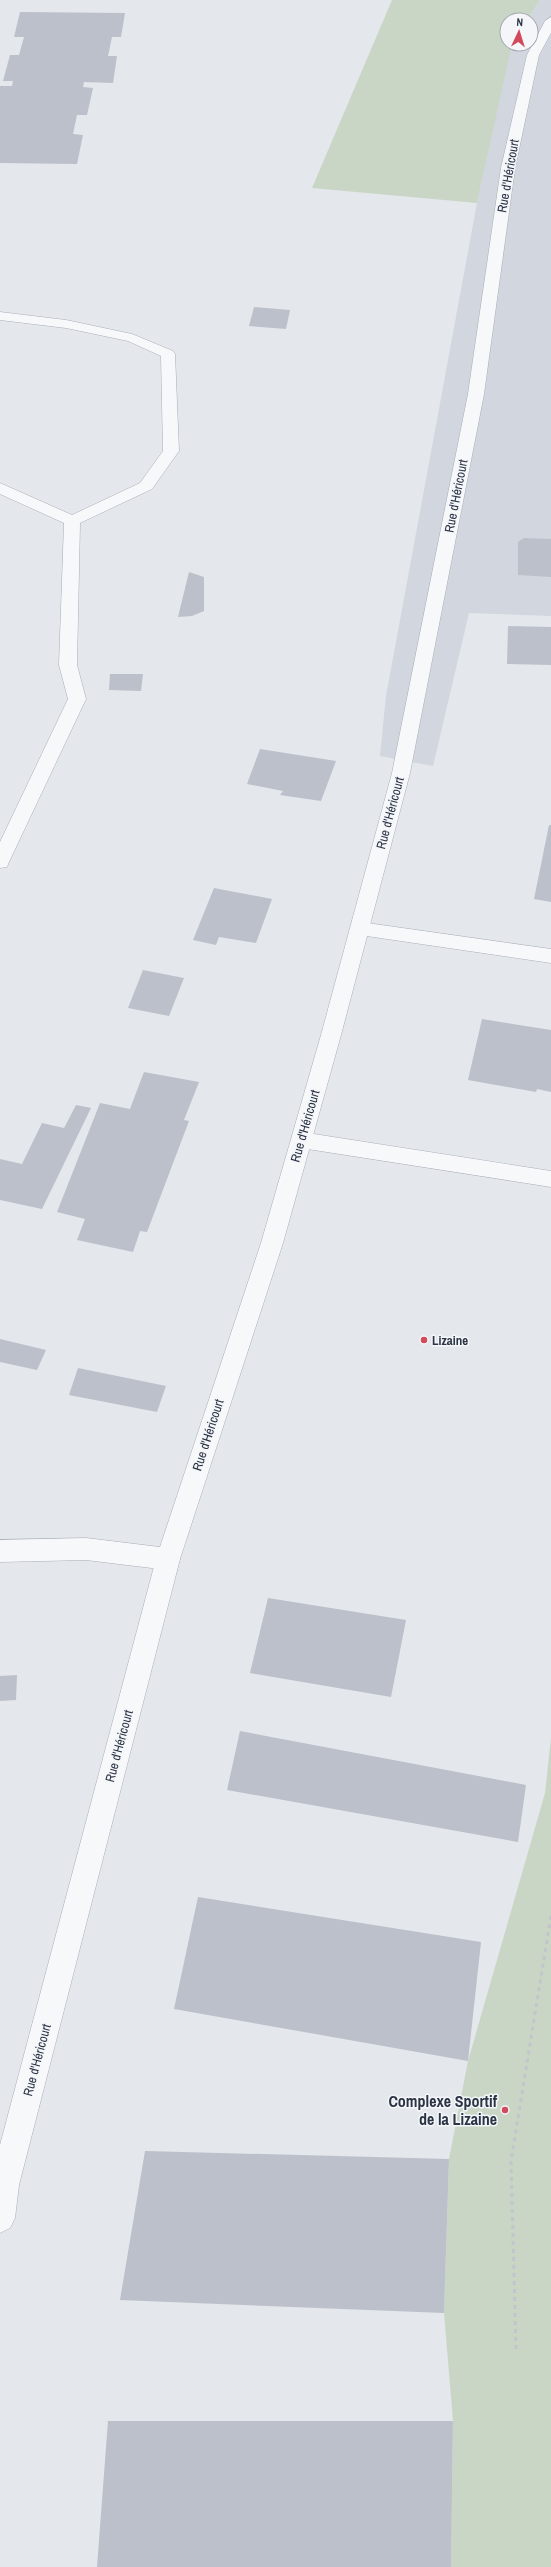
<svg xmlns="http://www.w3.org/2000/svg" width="551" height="2567" font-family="'Archivo Narrow',sans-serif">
	<rect width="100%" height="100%" fill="#e4e7ec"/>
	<!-- built -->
	<polygon fill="#d2d6de" points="540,0 551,0 551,616 469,613 433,766 380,756 386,696 477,203 511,45 531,44 531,20 527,20"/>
	<!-- green -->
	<g fill="#c9d6c5">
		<polygon points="392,0 540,0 527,20 507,20 507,44 512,44 477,203 312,188"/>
		<polygon points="551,1738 551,2567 451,2567 453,2421 444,2313 449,2159 468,2061 545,1793"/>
	</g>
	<!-- building -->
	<g fill="#bbc0ca">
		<polygon points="20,12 125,13 121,37 112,37 108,56 117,56 113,83 84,82 83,87 93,88 87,115 77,115 73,134 83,135 77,164 0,163 0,86 12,86 13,81 3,81 10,55 19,55 24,37 14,37"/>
		<polygon points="254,307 290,310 286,329 249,326"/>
		<polygon points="524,538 551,539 551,577 518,575 518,542"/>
		<polygon points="189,572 204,577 204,611 192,616 178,617"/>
		<polygon points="508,626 551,627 551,665 507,664"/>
		<polygon points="110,674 143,674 141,691 109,690"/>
		<polygon points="260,749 336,761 321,801 280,795 283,791 247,784"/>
		<polygon points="549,825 551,825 551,902 534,899"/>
		<polygon points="214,888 272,899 256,943 219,937 216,945 193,940"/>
		<polygon points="143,970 184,978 169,1016 128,1008"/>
		<polygon points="482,1019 551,1030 551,1092 537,1089 536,1092 468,1080"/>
		<polygon points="144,1072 199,1082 184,1120 189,1121 147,1232 140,1231 133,1252 77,1240 85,1219 57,1212 100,1103 130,1109"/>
		<polygon points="76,1105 91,1108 42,1209 0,1200 0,1159 22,1164 42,1123 64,1128"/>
		<polygon points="0,1339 46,1350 37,1370 0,1362"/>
		<polygon points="78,1368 166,1386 157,1412 69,1395"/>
		<polygon points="268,1598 406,1620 391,1697 250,1673"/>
		<polygon points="17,1675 16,1700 0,1701 0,1676"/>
		<polygon points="240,1731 526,1785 518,1842 227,1790"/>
		<polygon points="198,1897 481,1942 468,2061 174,2009"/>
		<polygon points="145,2151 449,2159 444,2313 120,2300"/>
		<polygon points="108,2421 453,2421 451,2567 97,2567"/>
	</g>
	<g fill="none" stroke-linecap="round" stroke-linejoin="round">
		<!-- service casing -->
		<g stroke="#a9aeb7" stroke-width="1">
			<g id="service">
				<polygon points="0,312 66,320 132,334 173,351 175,354 179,451 152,489 80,523 77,665 86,699 9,862 7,867 0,868 0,842 68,699 59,665 64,523 0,494 0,483 72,515 140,483 163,451 161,356 128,341 66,328 0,320"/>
				<polygon points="360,922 551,949 551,963 353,934 350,929 353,924"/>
				<polygon points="301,1132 551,1171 551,1187 301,1148 294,1146 291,1140 294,1134"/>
			</g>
		</g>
		<!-- minor casing -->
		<g stroke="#a9aeb7" stroke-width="1">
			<polygon id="minor" points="86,1538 168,1548 177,1551 180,1559 177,1567 168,1570 86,1560 0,1562 0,1540"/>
		</g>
		<!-- tertiary casing -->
		<g stroke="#a9aeb7" stroke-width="1">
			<polygon id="tertiary" points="551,17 551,33 539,55 515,168 484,394 410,773 341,1035 283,1243 180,1559 19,2185 15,2218 10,2228 0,2233 0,2145 156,1559 261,1243 321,1035 392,773 468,394 501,168 527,55 545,21"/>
		</g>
		<!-- path -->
		<polyline stroke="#c2c5cb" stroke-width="3" stroke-dasharray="4 4" stroke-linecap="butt" points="516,2349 511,2161 551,1916"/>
		<!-- service -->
		<use href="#service" fill="#f7f8fa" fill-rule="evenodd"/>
		<!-- minor -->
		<use href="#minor" fill="#f7f8fa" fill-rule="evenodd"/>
		<!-- tertiary -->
		<use href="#tertiary" fill="#f7f8fa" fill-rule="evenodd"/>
	</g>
	<!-- markers -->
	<g fill="#d1495b" stroke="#f4f6f9" stroke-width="1.5">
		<circle cx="424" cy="1340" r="4"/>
		<circle cx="505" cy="2110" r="4"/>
	</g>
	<g text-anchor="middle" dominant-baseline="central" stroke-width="3" stroke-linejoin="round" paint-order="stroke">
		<!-- street labels -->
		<g font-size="13" fill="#2b3445" stroke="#f4f6f9">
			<text transform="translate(508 176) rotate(-80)">Rue d'Héricourt</text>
			<text transform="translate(456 496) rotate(-79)">Rue d'Héricourt</text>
			<text transform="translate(390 813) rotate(-75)">Rue d'Héricourt</text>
			<text transform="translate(305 1126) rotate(-74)">Rue d'Héricourt</text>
			<text transform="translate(208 1435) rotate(-72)">Rue d'Héricourt</text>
			<text transform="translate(119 1746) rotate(-75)">Rue d'Héricourt</text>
			<text transform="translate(37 2060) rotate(-75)">Rue d'Héricourt</text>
		</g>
		<!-- poi labels -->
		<g font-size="13" font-weight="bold" fill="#2b3445" stroke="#f4f6f9" text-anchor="start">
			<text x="432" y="1340">Lizaine</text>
		</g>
		<!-- near-poi labels -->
		<g font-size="16" font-weight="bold" fill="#2b3445" stroke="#f4f6f9" text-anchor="end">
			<text x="497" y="2101">Complexe Sportif<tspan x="497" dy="18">de la Lizaine</tspan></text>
		</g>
	</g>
	<!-- north arrow -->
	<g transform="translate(519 32) rotate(4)"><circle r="19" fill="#f4f6f9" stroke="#a4a8b1"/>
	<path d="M0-3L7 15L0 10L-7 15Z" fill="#d1495b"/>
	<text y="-6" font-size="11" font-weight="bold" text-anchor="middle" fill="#2b3445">N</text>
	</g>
</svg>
